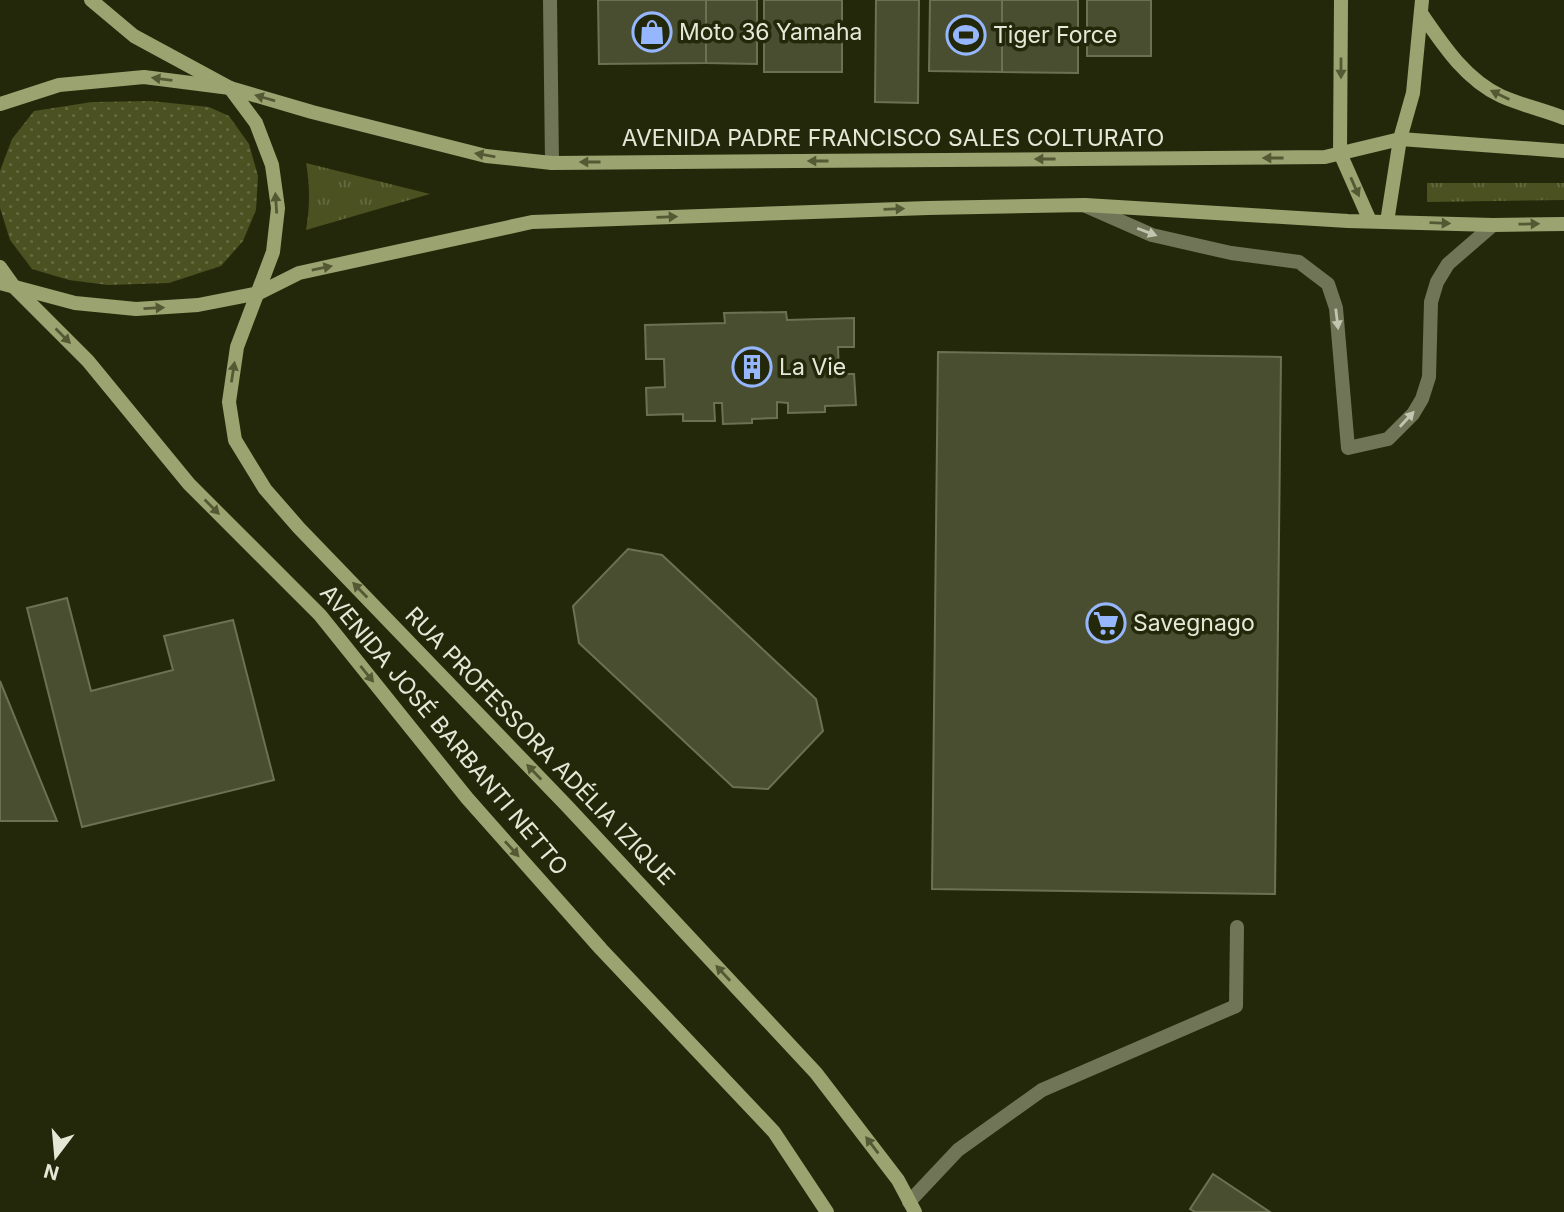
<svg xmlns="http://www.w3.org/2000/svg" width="1564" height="1212" font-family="Inter,sans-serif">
	<defs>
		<pattern id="grass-tufts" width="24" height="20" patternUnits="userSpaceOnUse" patternTransform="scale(1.75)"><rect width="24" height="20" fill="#4b5120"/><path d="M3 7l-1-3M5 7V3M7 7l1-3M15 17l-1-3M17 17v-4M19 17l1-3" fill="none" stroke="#656a40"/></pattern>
		<pattern id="park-dots" width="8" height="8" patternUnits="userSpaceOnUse" patternTransform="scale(1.75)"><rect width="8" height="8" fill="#4b5120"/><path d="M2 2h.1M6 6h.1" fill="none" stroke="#656a40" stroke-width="1.8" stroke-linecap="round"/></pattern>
	</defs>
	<rect width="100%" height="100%" fill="#24280a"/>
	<!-- grass -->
	<g fill="url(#grass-tufts)">
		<path d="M306,163L430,194L306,230C310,206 310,186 306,163Z"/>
		<polygon points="1427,183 1564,183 1564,200 1427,202"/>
	</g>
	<!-- park -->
	<polygon fill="url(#park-dots)" points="151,101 209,107 229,116 249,144 258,176 256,210 243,241 221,266 169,283 108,285 69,280 32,269 10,240 0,208 0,171 12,139 34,111 92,102"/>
	<!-- building -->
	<g fill="#4a4e30" stroke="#6c7151" stroke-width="2">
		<polygon points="598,0 706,0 706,63 599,64"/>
		<polygon points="706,0 757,0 757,64 706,63"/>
		<rect x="764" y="0" width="78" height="72"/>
		<polygon points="876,0 919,0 918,103 875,102"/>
		<polygon points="930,0 1002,0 1002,72 929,71"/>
		<polygon points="1002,0 1078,0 1078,73 1002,72"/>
		<rect x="1087" y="0" width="64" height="56"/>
		<polygon points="786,312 787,320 854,318 854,347 838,347 839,374 854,374 856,405 825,406 825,412 788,413 788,403 777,402 777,418 752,419 752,423 723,424 722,403 714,403 715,421 683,421 683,414 647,415 646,388 665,387 664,359 646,359 645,325 725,323 724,313"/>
		<polygon points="938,352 1281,357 1275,894 932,889"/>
		<polygon points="628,549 662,555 816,699 823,731 768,789 733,787 579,643 573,606"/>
		<polygon points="67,598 91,691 173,670 164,636 233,620 274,780 82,827 27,608"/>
		<polygon points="0,681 57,821 0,821"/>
		<polygon points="1213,1174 1270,1212 1195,1212 1190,1209"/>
	</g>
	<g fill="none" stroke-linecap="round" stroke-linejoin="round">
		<!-- lane -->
		<g stroke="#707557" stroke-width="14">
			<polyline points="1086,206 1152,235 1231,253 1299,262 1328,284 1336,308 1348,448 1388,439 1413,414 1422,399 1429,377 1431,302 1437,282 1448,264 1493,225"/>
			<polyline points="909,1202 958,1150 1042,1090 1236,1006 1237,927"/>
		</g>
		<!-- street -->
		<polyline stroke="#707557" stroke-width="14" points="550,0 552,163"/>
		<!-- secondary -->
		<g stroke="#9ba371" stroke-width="14">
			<polyline points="91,0 134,36 230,88 256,123 272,165 278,208 273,252 237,347 229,402 235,440 265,489 299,528 567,806 816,1073 898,1180 915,1212"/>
			<polyline points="1341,0 1340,153 1370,221"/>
			<path d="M1421,13C1443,45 1465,79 1501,96C1521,105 1544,110 1564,118"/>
			<polyline points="0,104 59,85 144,77 230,88 312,112 486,156 552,163 1325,157 1400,139 1564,151"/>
			<polyline points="1387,222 1400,139 1413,93 1422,0"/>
			<polyline points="0,267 15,288 88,361 189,484 320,615 467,798 601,949 774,1132 827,1212"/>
			<polyline points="0,283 75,303 136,309 198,305 259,293 299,273 532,222 928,208 1085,205 1348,221 1493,225 1564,224"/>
		</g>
	</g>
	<!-- one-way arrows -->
	<defs><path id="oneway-solid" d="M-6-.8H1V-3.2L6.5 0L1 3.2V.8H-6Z" transform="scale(1.75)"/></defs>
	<g fill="#545933">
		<use href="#oneway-solid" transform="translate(1341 68) rotate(90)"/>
		<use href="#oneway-solid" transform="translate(162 79) rotate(-173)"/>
		<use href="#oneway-solid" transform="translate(1500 95) rotate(-154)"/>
		<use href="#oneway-solid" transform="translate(265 98) rotate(-164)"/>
		<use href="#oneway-solid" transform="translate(485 155) rotate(-170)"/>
		<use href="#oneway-solid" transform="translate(1273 158) rotate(180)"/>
		<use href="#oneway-solid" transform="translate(1045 159) rotate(180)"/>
		<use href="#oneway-solid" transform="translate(818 161) rotate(180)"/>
		<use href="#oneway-solid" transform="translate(590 162) rotate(180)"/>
		<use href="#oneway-solid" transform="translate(1355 187) rotate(66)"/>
		<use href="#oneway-solid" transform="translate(276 203) rotate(-94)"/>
		<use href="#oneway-solid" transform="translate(894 209) rotate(-2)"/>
		<use href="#oneway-solid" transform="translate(667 217) rotate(-2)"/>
		<use href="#oneway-solid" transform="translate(1440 223) rotate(2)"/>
		<use href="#oneway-solid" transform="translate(1529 224) rotate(-1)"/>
		<use href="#oneway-solid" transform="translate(322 268) rotate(-12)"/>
		<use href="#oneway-solid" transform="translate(154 308) rotate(-3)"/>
		<use href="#oneway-solid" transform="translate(63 336) rotate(45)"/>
		<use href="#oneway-solid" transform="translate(233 372) rotate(-81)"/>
		<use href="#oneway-solid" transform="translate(212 507) rotate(45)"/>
		<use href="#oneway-solid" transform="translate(360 590) rotate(-134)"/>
		<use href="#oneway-solid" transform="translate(367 674) rotate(51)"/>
		<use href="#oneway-solid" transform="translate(534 772) rotate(-134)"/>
		<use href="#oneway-solid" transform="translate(512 849) rotate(48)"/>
		<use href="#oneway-solid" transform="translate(723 973) rotate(-133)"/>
		<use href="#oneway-solid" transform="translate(872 1145) rotate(-127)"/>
	</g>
	<g fill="#c2c6b1">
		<use href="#oneway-solid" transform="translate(1147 232) rotate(21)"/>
		<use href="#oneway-solid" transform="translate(1337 319) rotate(83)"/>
		<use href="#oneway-solid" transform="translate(1407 419) rotate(-47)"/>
	</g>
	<!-- icons -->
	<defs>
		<g id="shop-ring" transform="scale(2.0125)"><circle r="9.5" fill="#24280a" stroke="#96b6fd" stroke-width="1.5"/><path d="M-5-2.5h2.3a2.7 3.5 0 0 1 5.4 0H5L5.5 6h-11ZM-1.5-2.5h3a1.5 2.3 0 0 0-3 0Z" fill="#96b6fd"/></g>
		<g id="stadium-ring" transform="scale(2.0125)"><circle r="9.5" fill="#24280a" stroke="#96b6fd" stroke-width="1.5"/><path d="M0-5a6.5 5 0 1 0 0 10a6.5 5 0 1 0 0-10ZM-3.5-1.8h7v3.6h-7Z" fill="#96b6fd"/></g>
		<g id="building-ring" transform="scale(2.0125)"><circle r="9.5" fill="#24280a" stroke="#96b6fd" stroke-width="1.5"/><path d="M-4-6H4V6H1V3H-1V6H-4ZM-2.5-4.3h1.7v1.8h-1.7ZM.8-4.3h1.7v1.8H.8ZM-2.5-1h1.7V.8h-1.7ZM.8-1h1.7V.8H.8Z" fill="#96b6fd"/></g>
		<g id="supermarket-ring" transform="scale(2.0125)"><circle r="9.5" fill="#24280a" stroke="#96b6fd" stroke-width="1.5"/><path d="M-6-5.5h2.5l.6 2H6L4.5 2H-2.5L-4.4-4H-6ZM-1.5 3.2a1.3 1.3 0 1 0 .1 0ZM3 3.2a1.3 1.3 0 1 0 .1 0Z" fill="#96b6fd"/></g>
	</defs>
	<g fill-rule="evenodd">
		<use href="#shop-ring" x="652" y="32"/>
		<use href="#stadium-ring" x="966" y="35"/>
		<use href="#building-ring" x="752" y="367"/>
		<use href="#supermarket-ring" x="1106" y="623"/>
	</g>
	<g text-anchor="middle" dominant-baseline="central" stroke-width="7" stroke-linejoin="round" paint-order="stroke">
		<!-- poi labels -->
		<g font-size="23" fill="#e5e8d7" stroke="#24280a" text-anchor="start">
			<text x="679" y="32">Moto 36 Yamaha</text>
			<text x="993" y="35">Tiger Force</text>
			<text x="779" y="367">La Vie</text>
			<text x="1133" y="623">Savegnago</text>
		</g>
		<!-- street labels -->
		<g font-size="23" fill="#e5e8d7" stroke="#24280a">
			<text x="893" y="138">AVENIDA PADRE FRANCISCO SALES COLTURATO</text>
			<text transform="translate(444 730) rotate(50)">AVENIDA JOSÉ BARBANTI NETTO</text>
			<text transform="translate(540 746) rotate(46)">RUA PROFESSORA ADÉLIA IZIQUE</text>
		</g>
	</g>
	<!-- north arrow -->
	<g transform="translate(56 1156) rotate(196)" stroke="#24280a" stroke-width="5" paint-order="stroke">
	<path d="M0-5L12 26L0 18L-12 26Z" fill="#e5e8d7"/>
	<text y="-10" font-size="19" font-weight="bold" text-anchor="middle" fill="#e5e8d7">N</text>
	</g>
</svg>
